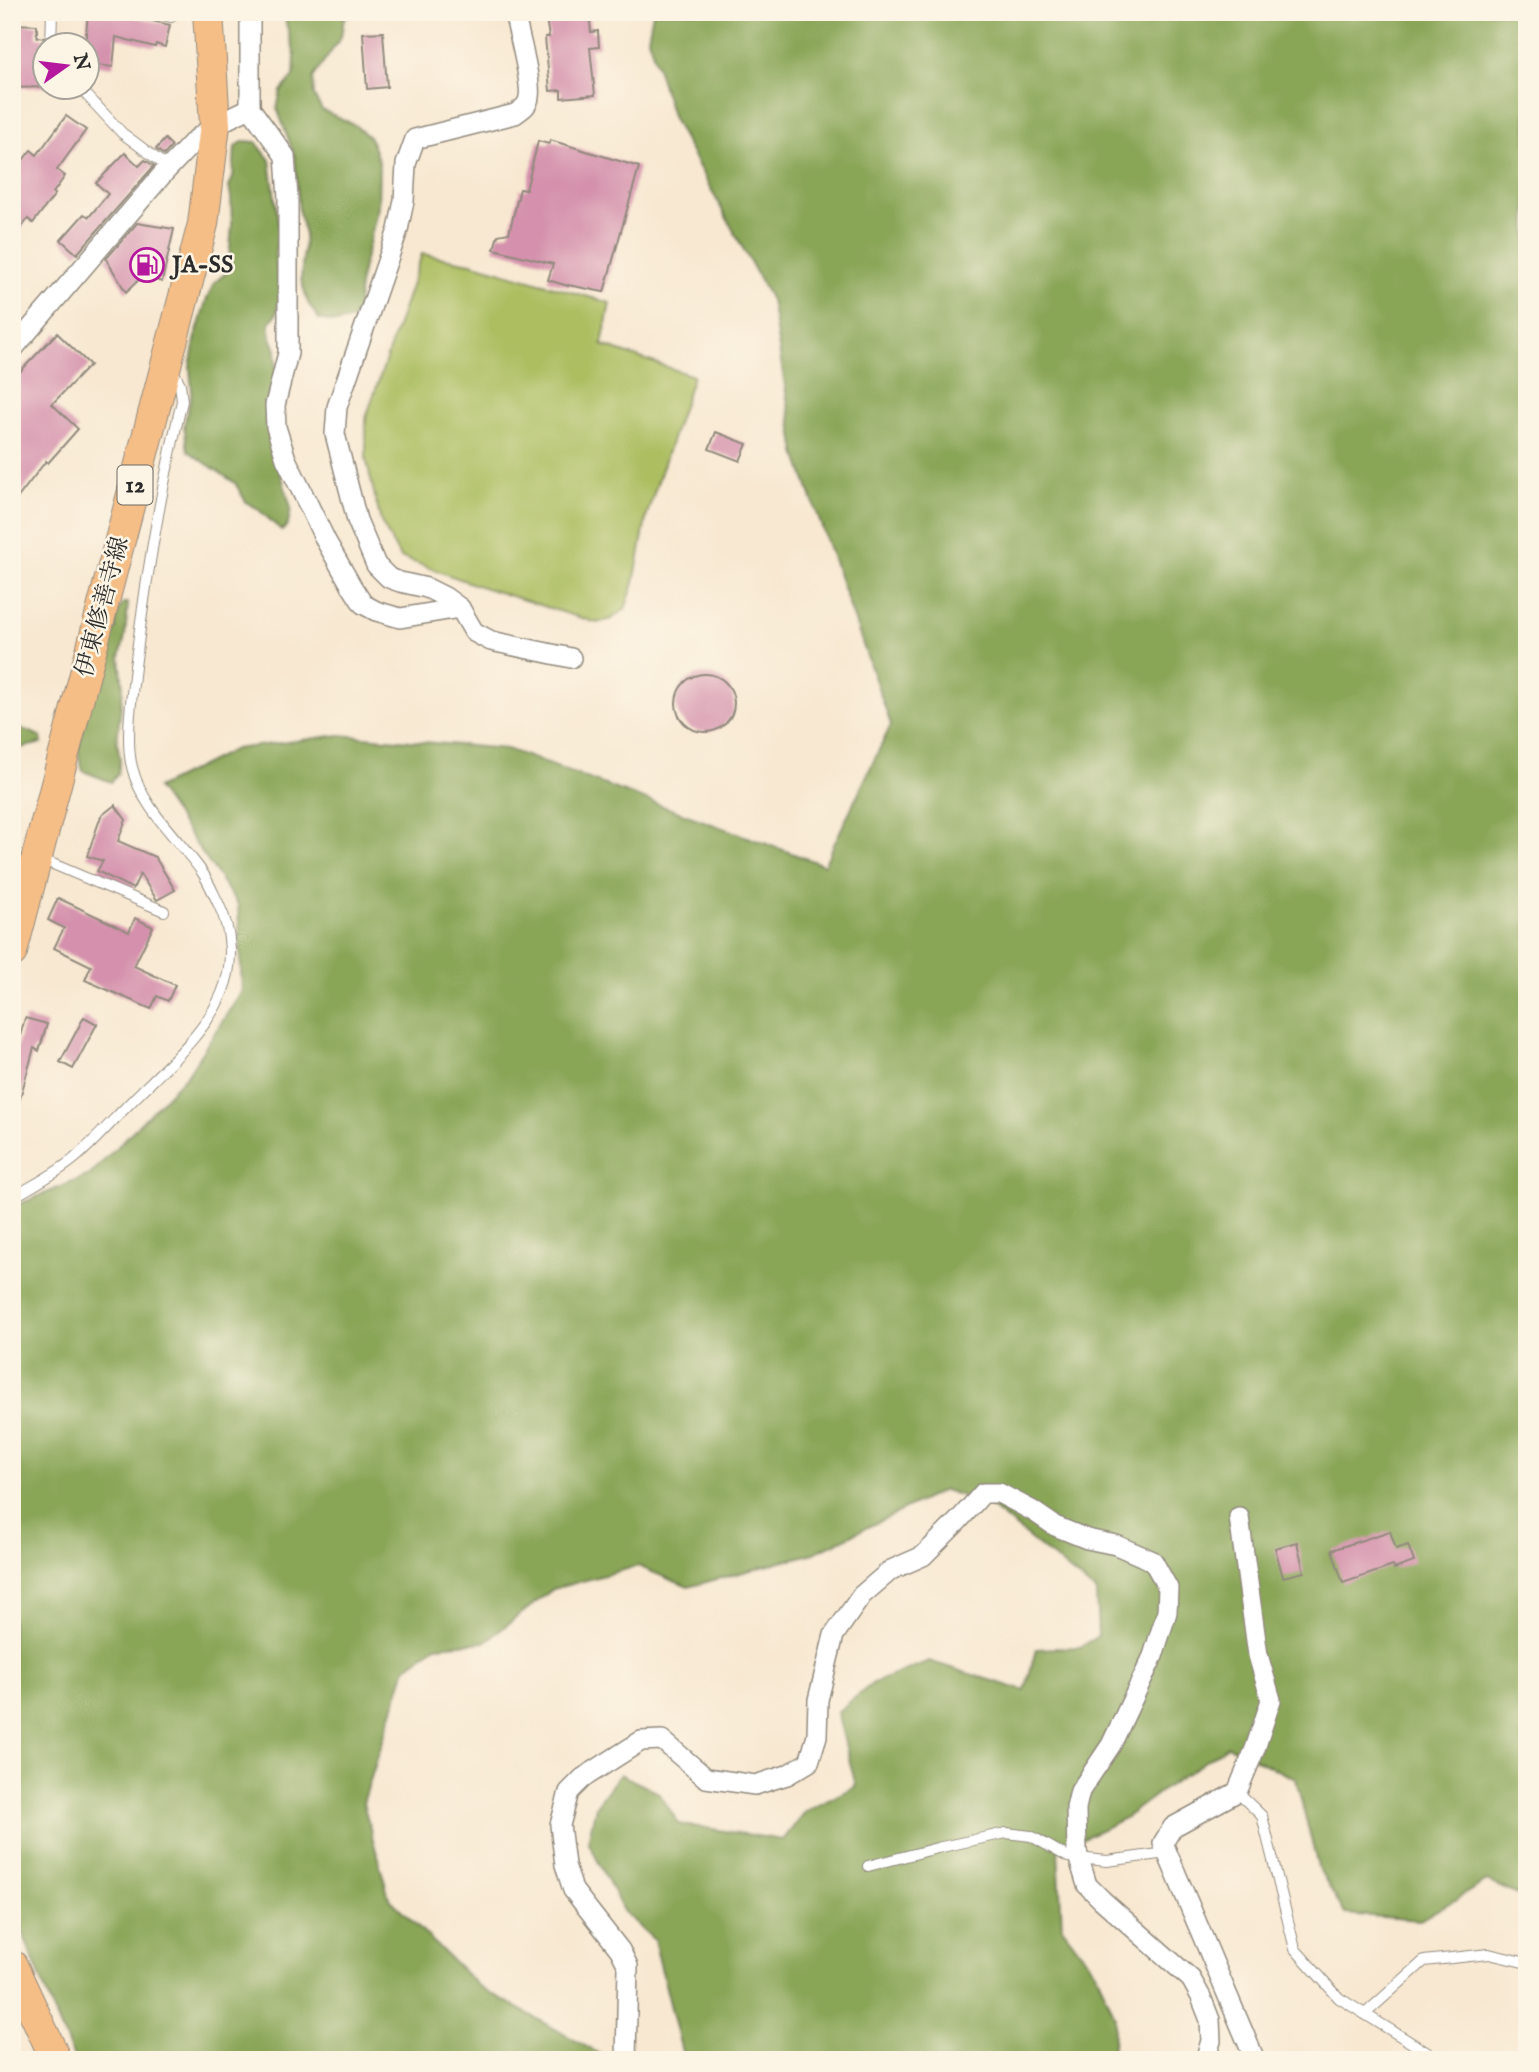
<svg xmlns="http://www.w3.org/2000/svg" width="1539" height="2072" font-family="'IM FELL English','Noto Serif JP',serif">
	<rect width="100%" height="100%" fill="#fcf5e5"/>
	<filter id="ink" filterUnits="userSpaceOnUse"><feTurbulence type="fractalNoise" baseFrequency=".0143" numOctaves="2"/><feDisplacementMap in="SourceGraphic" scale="14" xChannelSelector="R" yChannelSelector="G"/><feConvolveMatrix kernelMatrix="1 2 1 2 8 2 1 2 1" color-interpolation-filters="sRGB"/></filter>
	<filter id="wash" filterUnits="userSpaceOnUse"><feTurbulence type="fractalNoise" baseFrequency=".00686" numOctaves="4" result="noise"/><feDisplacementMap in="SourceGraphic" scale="28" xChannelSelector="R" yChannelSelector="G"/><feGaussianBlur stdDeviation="1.57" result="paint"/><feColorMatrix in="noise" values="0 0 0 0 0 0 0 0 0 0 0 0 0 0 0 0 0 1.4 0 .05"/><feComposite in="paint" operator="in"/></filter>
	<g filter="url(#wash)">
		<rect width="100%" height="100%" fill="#f8e8d1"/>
		<!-- green -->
		<polygon fill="#acbe61" stroke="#6c7446" stroke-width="2" points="422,254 471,263 610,303 602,345 693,376 647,514 634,583 625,609 611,619 597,623 476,585 400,557 381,522 366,459 366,418"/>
		<!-- forest -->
		<g fill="#89a557" stroke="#5a6841" stroke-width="2">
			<polygon points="283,12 355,12 344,18 341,37 313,78 314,96 322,110 355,125 370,138 379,162 378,207 360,280 358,306 353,319 336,323 319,319 308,303 301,280 305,235 299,213 295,158 277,108 281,91 294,76 295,56"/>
			<polygon points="653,12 1527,12 1527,1899 1487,1881 1420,1920 1345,1914 1318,1867 1296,1779 1228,1746 1165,1788 1125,1818 1058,1850 1062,1927 1096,1972 1115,2017 1112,2060 684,2060 654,1940 623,1911 588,1841 596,1806 620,1774 659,1793 679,1824 783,1840 805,1812 856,1786 837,1712 873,1683 929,1661 1025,1691 1036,1649 1080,1647 1098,1636 1096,1592 987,1504 944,1490 814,1553 688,1587 638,1566 553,1589 485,1642 436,1646 406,1668 363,1803 389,1898 477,1985 603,2056 600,2060 75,2060 53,2010 12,1905 12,1207 90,1175 187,1075 242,991 238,905 157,788 235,749 339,735 507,749 824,865 891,725 796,453 771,300 673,119 648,38"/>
			<polygon points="244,141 256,142 270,160 279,228 275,255 280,295 276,315 269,323 271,337 276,350 278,464 291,508 288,524 282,531 257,508 246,502 235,483 188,451 184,426 192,391 190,367 196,336 206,301 214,283 228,271 232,225 231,197 229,187 233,177 235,147"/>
			<polygon points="123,603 128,603 125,636 120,657 123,688 117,741 120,759 118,774 111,782 83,771 78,753 91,691 108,649 109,638 116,629 117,613"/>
			<polygon points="12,726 31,732 41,737 42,743 12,750"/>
		</g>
		<g id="blocks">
			<!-- building -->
			<g fill="#d490ac">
				<polygon points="88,12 122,14 170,25 165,47 156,44 155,47 116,37 113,67 88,64 88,46 85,46"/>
				<polygon points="545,12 589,12 591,32 598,31 599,47 590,48 595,95 561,98 561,90 550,91 545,37 549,37"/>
				<polygon points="12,24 37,25 37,37 44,38 45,87 12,88"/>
				<polygon points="383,32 387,87 367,89 363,33"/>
				<polygon points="66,116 86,130 57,170 65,176 53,193 55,194 33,223 28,219 12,240 12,174 31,150 37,155"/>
				<polygon points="165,139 172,146 164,155 156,149"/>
				<polygon points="550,140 639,167 604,292 568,285 568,286 548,280 553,264 494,249 498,235 509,233 520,189 526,190 538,141 549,144"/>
				<polygon points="125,153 139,166 145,160 154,166 77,254 61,240 84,214 89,217 108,194 96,183"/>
				<polygon points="137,223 174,229 162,282 143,276 126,292 106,259"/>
				<polygon points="57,333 90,365 52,404 78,429 48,463 46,461 12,505 12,380"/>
				<polygon points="716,432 747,444 740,461 709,449"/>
				<circle cx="705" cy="703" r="29"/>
				<polygon points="115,805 126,820 118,841 155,857 175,890 157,900 140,874 133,889 97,871 103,861 87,856 101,816"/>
				<polygon points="58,898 129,932 135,918 153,927 134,966 175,985 168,1001 157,996 151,1009 85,980 91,966 54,948 64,928 48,920"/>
				<polygon points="84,1017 97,1024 73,1069 60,1062"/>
				<polygon points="25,1018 47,1024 39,1051 34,1048 17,1109 12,1109 12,1065"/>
				<polygon points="1390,1531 1396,1549 1408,1545 1414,1562 1394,1569 1393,1566 1343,1583 1332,1550"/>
				<polygon points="1297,1542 1304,1572 1283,1577 1275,1548"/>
			</g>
		</g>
	</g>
	<g filter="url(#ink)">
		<use href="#blocks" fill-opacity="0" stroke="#928a7e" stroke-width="2"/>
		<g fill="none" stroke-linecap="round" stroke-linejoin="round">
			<!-- service casing -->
			<g stroke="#928a7e" stroke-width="12">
				<g id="service">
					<polyline points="150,12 171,17"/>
					<polyline points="51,46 52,12"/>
					<polyline points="80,88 122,133 169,168"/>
					<polyline points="41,859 164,911"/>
					<path d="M12,1198C33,1185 56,1174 75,1158C95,1141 112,1121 131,1102C163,1069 204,1036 222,993C234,965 232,932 219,905C214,895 209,882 202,872C179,839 142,809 132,767C125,741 132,694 135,667C146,577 161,488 182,401L180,384L171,368"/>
					<polyline points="1237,1792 1262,1816 1295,1949 1339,1998 1439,2060"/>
					<polyline points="868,1866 937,1848 1006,1833 1031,1836 1068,1857 1107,1861 1167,1853"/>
					<polyline points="1365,2014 1424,1961 1489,1954 1527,1963"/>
				</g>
			</g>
			<!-- minor casing -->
			<g stroke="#928a7e" stroke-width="22">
				<g id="minor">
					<path d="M514,12C518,32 532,80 529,97C528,106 522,109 515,114L415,139L406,164L404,201L398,230L337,407L335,434L357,520L376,565L389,578L400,582L427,588L445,597L460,608L474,632L491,641L571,658"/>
					<polyline points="250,108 285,156 288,198 288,353 275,405 276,427 286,459 326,541 352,587 363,604 376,611 400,618 460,608"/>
					<polyline points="12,350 162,175 194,141 215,125 250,108 250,12"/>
					<polyline points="1239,1517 1258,1655 1271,1700 1255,1749 1237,1792 1173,1827 1163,1843 1255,2060"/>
					<polyline points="626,2060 628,1966 620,1950 573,1890 565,1865 560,1825 569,1792 583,1778 641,1741 662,1740 706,1778 755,1785 787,1775 809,1762 817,1736 818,1700 834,1635 862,1595 891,1570 923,1556 959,1520 983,1493 999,1493 1033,1511 1055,1526 1087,1539 1116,1545 1153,1561 1168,1588 1167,1612 1153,1656 1111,1745 1080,1791 1076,1808 1077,1852 1087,1885 1102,1900 1191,1979 1201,1997 1210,2020 1211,2041 1205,2060"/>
				</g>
			</g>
			<!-- primary casing -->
			<g stroke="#928a7e" stroke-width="32">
				<g id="primary">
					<polyline points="12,952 203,224 215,125 208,12"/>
					<polyline points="12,1965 56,2060"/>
				</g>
			</g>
			<!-- service -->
			<use href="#service" stroke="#fff" stroke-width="10"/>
			<!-- minor -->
			<use href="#minor" stroke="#fff" stroke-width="19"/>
			<!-- primary -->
			<use href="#primary" stroke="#f6be87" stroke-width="30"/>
		</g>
	</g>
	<!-- icons -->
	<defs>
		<g id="fuel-ring" transform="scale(1.75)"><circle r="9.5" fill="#fcf5e5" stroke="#b5179e" stroke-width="1.5"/><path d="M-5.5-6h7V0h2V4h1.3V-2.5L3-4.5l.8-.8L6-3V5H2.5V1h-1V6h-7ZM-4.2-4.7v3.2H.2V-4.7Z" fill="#b5179e"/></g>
	</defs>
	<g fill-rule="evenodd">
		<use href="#fuel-ring" x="147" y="265"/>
	</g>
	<g text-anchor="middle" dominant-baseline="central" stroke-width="5" stroke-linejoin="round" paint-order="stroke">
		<!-- shield labels -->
		<rect fill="#fcf5e5" stroke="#6a6863" stroke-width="2" x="117.5" y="465.5" width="35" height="39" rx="5"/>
		<g font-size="23" font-weight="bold" fill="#2b2b2b">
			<text x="135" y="485">12</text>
		</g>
		<!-- poi labels -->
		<g font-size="24" font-weight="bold" fill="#2b2b2b" stroke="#fcf5e5" text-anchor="start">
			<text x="172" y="265">JA-SS</text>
		</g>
		<!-- street labels -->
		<g font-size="24" fill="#2b2b2b" stroke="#fcf5e5">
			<text transform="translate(103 607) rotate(-75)">伊東修善寺線</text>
		</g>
	</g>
	<!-- margin -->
	<rect width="1539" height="2072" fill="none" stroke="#fcf5e5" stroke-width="42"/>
	<!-- north arrow -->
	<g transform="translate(66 66) rotate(76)"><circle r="33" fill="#fcf5e5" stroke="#a8a49b" stroke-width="2"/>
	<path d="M0-5L12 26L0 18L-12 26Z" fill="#b5179e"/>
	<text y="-10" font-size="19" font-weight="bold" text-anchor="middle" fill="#2b2b2b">N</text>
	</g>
</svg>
